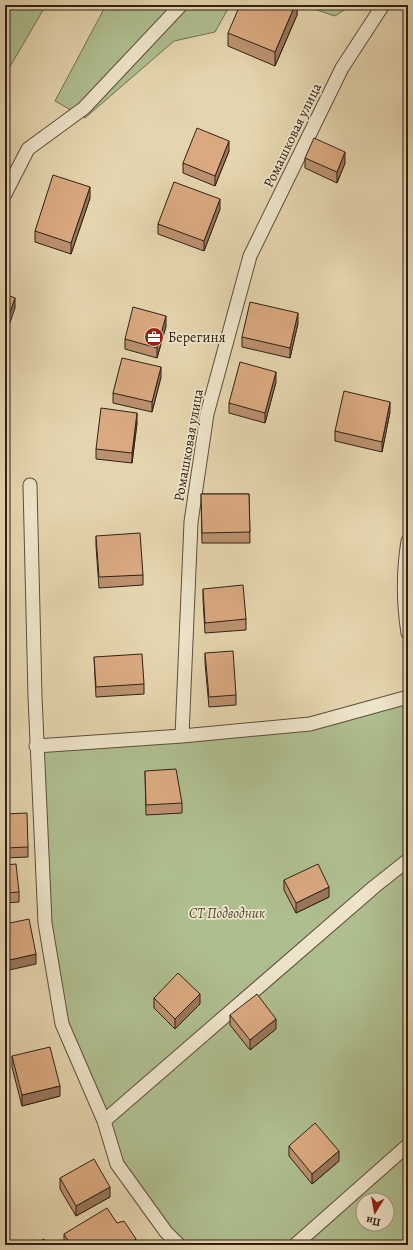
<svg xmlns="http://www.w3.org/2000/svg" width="413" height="1250" font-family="Alegreya,serif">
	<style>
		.green { fill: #afbe8f; stroke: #707053; fill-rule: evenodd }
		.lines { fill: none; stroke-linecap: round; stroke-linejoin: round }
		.service-casing { stroke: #5d4e3d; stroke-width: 15 }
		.service { stroke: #eee4ca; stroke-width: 13 }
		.wall { fill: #bb916f; stroke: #302117 }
		.shaded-wall { fill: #99765a; stroke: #302117 }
		.building { fill: #daa981; stroke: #302117 }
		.labels { text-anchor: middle; stroke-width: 3.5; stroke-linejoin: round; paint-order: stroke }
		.street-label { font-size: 14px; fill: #302117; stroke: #eee4ca }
		.poi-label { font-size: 14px; fill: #302117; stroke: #eee4ca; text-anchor: start }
		.park-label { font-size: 14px; font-style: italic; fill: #504835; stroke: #eee4ca }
	</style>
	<rect width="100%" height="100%" fill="#e5d5ae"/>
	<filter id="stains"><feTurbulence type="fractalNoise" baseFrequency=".005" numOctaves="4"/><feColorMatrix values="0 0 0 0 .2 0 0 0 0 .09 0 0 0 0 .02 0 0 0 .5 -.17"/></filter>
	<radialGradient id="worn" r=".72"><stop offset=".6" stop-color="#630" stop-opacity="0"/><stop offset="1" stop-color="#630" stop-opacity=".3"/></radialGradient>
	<path class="green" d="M5,5H46L5,75Z
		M106,5H230L215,32L174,41L85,118L55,101Z
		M302,5H352L335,16Z
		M408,697V1245H181L117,1164L62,1024L45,923L36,746L310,724ZM363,1200H387V1224H363Z"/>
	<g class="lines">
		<defs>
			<path id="service" d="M5,194L28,149L84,108L181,5
				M30,485L35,696L45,923L62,1024L104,1121L117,1164L166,1232L179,1245
				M408,541C403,572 403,601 408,633
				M182,736L191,522L207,414L250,256L342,68L383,5
				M36,746L182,736L310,724L408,697
				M104,1121L374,887L408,860
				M295,1245L408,1145"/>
		</defs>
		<use href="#service" class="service-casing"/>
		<use href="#service" class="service"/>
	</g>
	<path class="wall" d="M297,5V15L275,66L228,46V33Z
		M229,151L215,186L183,173V163Z
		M305,158L345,163L337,183L305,168Z
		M90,198L71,254L35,242V231Z
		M220,209L204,251L158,234V224Z
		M298,323L290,358L242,347V337Z
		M166,326L157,358L125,349V339Z
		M161,377L152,412L113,403V393Z
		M276,382L265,423L229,413V403Z
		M390,412L382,452L335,441V431Z
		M137,423L132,463L96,459V449Z
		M201,494H249L250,543H202Z
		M96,536L143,575V585L99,588L96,546Z
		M203,589L246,619V630L205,633L203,599Z
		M205,653L236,695V705L209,707L205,663Z
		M94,657L144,684V694L96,697Z
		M145,771L182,803V813L146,815Z
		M5,814L28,847V857L5,858Z
		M5,865L19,892V902L5,903Z
		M284,880L329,897L296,913L284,890Z
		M154,998L200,1004L175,1029L154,1008Z
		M230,1015L276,1029L250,1050L230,1025Z
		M12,1056L60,1096L22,1106L12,1067Z
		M289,1146L339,1161L312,1184L289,1156Z
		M60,1178L110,1197L76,1216L60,1189Z
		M117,1223L136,1245H64V1234Z"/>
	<path class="shaded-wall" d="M295,5H297V15L275,66V52Z
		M229,141V151L215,186V176Z
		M345,152V163L337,183V172Z
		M90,187V198L71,254V243Z
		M220,199V209L204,251V241Z
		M15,298V308L5,337V327Z
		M298,313V323L290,358V348Z
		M166,316V326L157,358V348Z
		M161,367V377L152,412V402Z
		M276,372V382L265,423V413Z
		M390,402V412L382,452V442Z
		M137,413V423L132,463V453Z
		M329,887V897L296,913V903Z
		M36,954V964L5,971V961Z
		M200,994V1004L175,1029V1019Z
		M276,1019V1029L250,1050V1040Z
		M60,1086V1096L22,1106V1095Z
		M339,1151V1161L312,1184V1174Z
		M110,1187V1197L76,1216V1206Z
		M136,1239V1245H127Z"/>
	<path class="building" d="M240,5H295L275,52L228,33Z
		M197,128L229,141L215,176L183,163Z
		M314,138L345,152L337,172L305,158Z
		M53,175L90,187L71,243L35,231Z
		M174,182L220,199L204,241L158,224Z
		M5,294L15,298L5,327Z
		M250,302L298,313L290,348L242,337Z
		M133,307L166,316L157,348L125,339Z
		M122,358L161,367L152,402L113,393Z
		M240,362L276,372L265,413L229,403Z
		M344,391L390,402L382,442L335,431Z
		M101,408L137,413L132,453L96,449Z
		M201,494H249L250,532L202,533Z
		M140,533L143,575L99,577L96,536Z
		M243,585L246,619L205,623L203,589Z
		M233,651L236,695L209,697L205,653Z
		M142,654L144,684L96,687L94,657Z
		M176,769L182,803L146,805L145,771Z
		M27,813L28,847L5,848V814Z
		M16,864L19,892L5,893V865Z
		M318,864L329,887L296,903L284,880Z
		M29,919L36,954L5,961V924Z
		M178,973L200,994L175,1019L154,998Z
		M257,994L276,1019L250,1040L230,1015Z
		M50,1047L60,1086L22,1095L12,1056Z
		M315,1123L339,1151L312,1174L289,1146Z
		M94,1159L110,1187L76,1206L60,1178Z
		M107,1208L117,1223L124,1221L136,1239L127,1245H71L64,1234Z
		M44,1239L48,1245H33Z"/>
	<defs>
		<symbol id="office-disc" viewBox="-11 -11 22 22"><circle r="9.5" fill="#8f2418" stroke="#eee4ca"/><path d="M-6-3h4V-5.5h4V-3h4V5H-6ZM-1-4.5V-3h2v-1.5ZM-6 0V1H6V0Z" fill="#fff"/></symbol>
	</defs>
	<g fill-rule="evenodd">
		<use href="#office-disc" x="143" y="326" width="22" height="22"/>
	</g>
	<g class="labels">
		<g class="street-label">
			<text transform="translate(292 135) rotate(-64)" y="5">Ромашковая улица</text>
			<text transform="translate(188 445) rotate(-80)" y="5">Ромашковая улица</text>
		</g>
		<g class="poi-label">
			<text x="168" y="342">Берегиня</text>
		</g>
		<g class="park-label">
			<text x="227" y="918">СТ Подводник</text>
		</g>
	</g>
	<rect width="413" height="1250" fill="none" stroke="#e5d5ae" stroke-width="20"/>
	<rect x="6" y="6" width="401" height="1238" fill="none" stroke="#302117" stroke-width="2"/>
	<rect x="10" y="10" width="393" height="1230" fill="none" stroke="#302117"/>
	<g transform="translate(375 1212) rotate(191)"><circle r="19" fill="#eee4ca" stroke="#a29682"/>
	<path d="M0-3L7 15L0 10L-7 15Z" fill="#8f2418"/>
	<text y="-6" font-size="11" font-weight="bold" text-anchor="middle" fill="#302117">Пн</text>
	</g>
	<rect width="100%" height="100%" filter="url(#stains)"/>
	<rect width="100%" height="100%" fill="url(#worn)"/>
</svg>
